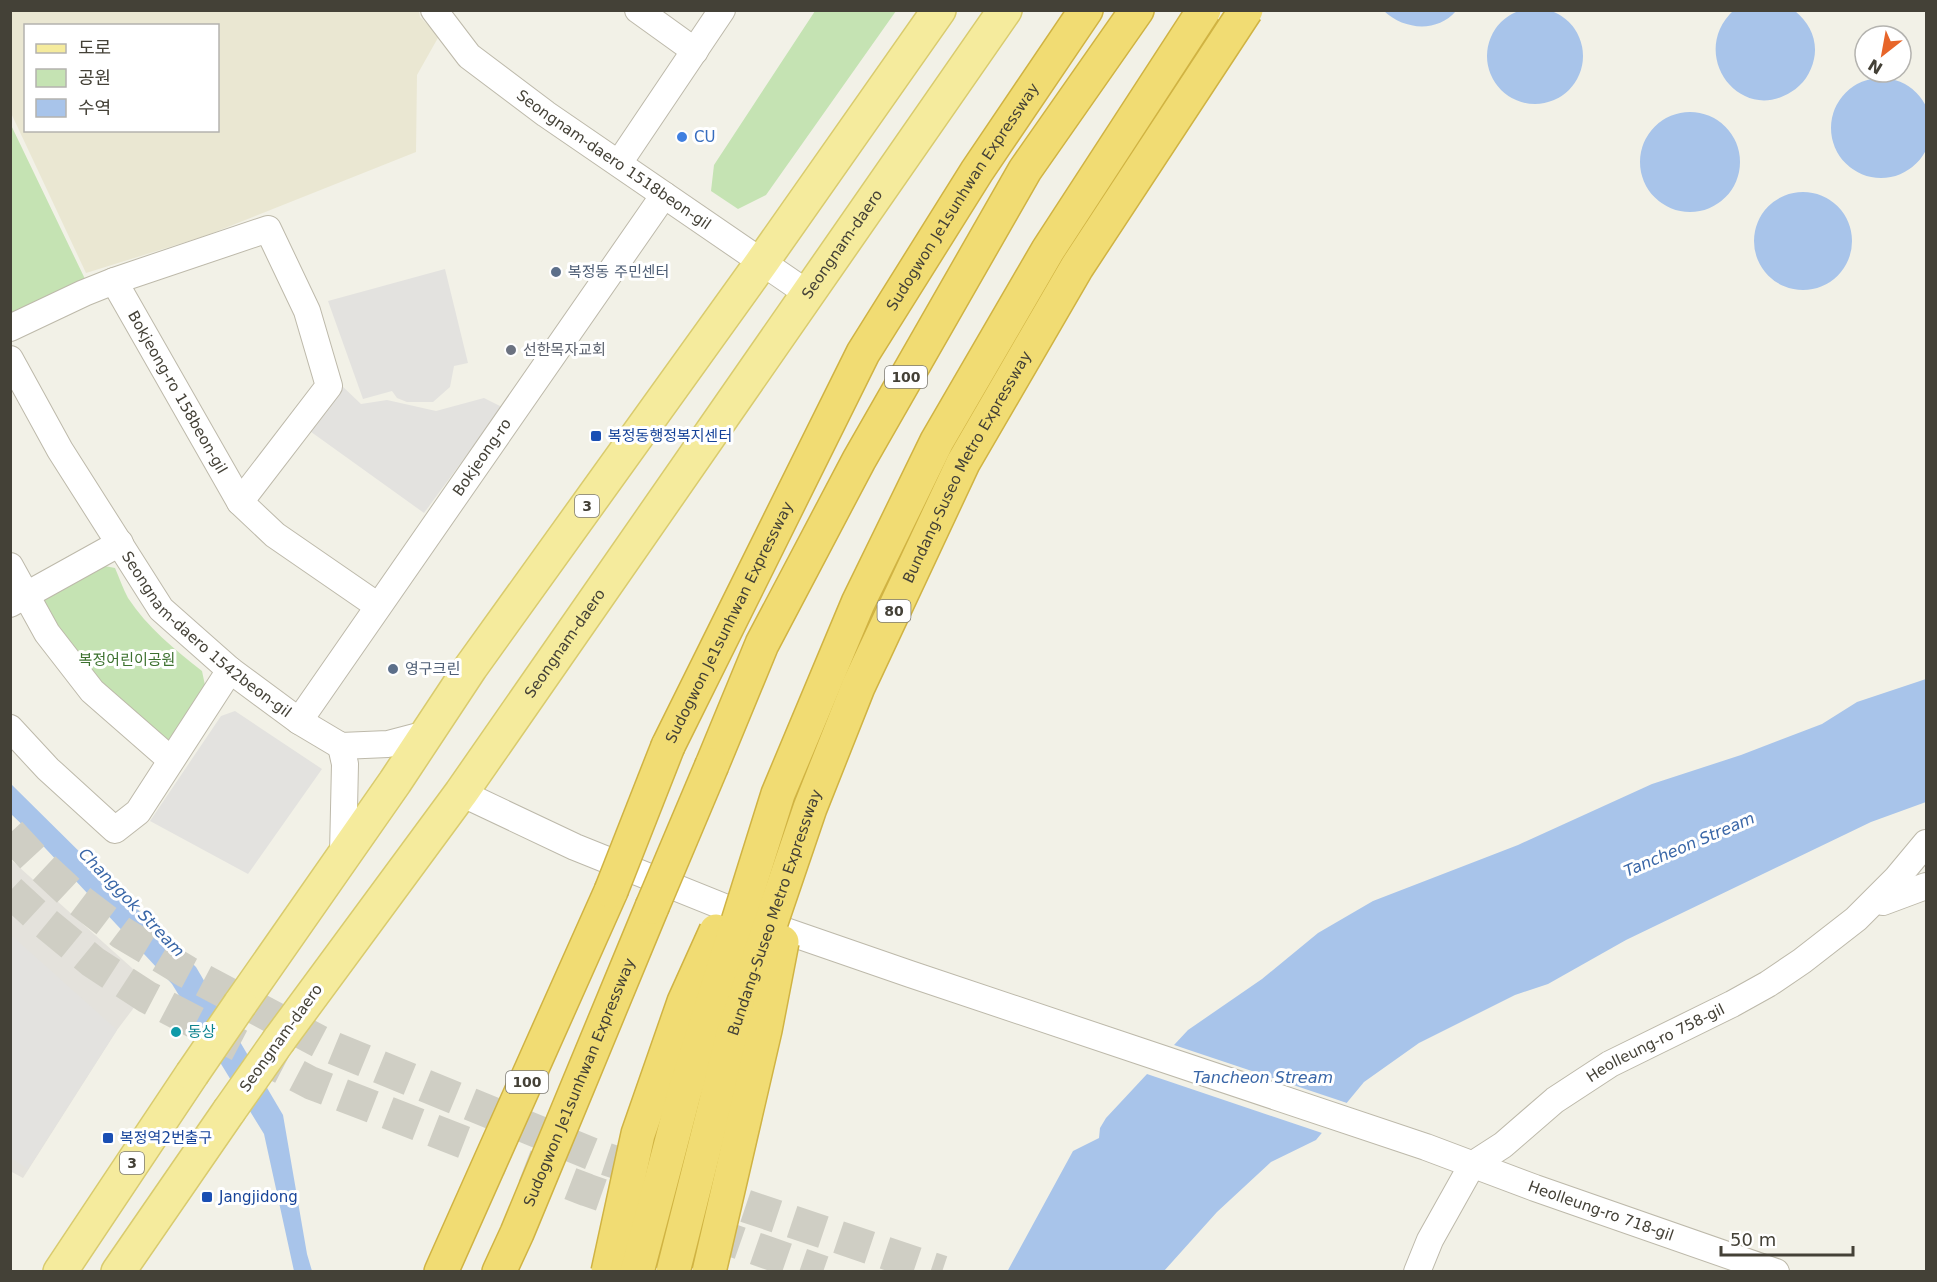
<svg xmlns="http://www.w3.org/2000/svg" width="1937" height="1282" font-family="'DejaVu Sans','Noto Sans KR',sans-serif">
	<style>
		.industrial { fill: #e4e2dc }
		.education { fill: #eae7d2; fill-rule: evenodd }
		.green { fill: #c5e3b3 }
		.parking { fill: #e3e2df }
		.water { fill: #a8c4ea }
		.pier { fill: #f2f1e7 }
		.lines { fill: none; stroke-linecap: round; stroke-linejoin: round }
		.major-tunnel { stroke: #cfcec4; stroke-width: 33; stroke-dasharray: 33 16; stroke-linecap: butt }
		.minor-casing { stroke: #bdb9aa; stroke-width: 28 }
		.major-casing { stroke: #d9cb6e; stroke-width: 36 }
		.highway-casing { stroke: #d0b343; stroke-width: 36 }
		.minor { stroke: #fff; stroke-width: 26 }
		.major { stroke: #f5eb9d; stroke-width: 33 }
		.highway { stroke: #f1dc73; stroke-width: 33 }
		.major-bridge-casing { stroke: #d9cb6e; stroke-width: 36; stroke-linecap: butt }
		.highway-bridge-casing { stroke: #d0b343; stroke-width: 36; stroke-linecap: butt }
		.major-bridge { stroke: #f5eb9d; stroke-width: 33 }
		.highway-bridge { stroke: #f1dc73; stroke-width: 33 }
		.shop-dot { fill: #3f7fe0; stroke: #fff; stroke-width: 2 }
		.service-dot { fill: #5c6f8a; stroke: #fff; stroke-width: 2 }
		.worship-dot { fill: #6b7280; stroke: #fff; stroke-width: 2 }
		.transit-dot { fill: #1a4fb4; stroke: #fff; stroke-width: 2 }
		.culture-dot { fill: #0f9aa8; stroke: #fff; stroke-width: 2 }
		.labels { text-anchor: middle; stroke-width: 6; stroke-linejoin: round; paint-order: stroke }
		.shield { fill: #fff; stroke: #7c7a73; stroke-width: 1.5 }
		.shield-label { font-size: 14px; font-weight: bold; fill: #444137 }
		.shop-label { font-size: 15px; fill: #366cbe; stroke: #fff; text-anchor: start }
		.street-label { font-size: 15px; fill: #444137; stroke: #fff }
		.service-label { font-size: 15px; fill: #4e5e75; stroke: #fff; text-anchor: start }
		.worship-label { font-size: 15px; fill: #5b616d; stroke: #fff; text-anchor: start }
		.transit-label { font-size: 15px; fill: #164399; stroke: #fff; text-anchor: start }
		.park-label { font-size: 15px; fill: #3d712f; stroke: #fff }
		.culture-label { font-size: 15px; fill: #0d838f; stroke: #fff; text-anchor: start }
		.water-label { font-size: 16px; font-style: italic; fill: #3966a7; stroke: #fff }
	</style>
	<rect width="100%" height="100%" fill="#f2f1e7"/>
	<path class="industrial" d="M10,859L151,985L117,1030L23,1178L10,1171Z"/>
	<path class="education" d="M10,11H419L420,17L439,36L417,75L416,152L205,236L86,273L11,113ZM26,26H218V130H26Z"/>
	<path class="green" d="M815,11H896L766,195L738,209L711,191L714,165Z
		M10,123L85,279L21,318L11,312Z
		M94,564L115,568C119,577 123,589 128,598C147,627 175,650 202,671L206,690L176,740L159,741L96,689L38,607L44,589Z"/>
	<path class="parking" d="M445,269L468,363L454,366L450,387L433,402H407L397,398L392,391L363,399L328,301Z
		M340,384L361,404L387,400L436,411L484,398L502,407L424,513L307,429Z
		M235,711L322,769L248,874L150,821L221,716Z
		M11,935L117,1030L28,1169L11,1158Z"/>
	<path class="water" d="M1487 56a48 48 0 1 1 96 0a48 48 0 1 1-96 0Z
		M1734,10L1795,11C1810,23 1818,41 1814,59C1811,73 1803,85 1791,92C1739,125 1687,53 1734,10Z
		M1384,11H1456C1437,33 1404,30 1384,11Z
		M1831 128a50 50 0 1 1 100 0a50 50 0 1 1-100 0Z
		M1640 162a50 50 0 1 1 100 0a50 50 0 1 1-100 0Z
		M1754 241a49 49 0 1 1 98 0a49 49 0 1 1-98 0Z
		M1926,679V802L1871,822L1626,940L1548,984L1515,995L1419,1043L1364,1082L1316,1140L1271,1162L1217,1212L1164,1271L1007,1272L1073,1151L1099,1138L1100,1128L1106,1118L1188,1030L1262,979L1318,933L1373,901L1518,845L1652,784L1741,755L1822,724L1857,702Z
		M10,783L196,967L283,1115L307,1254L312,1271H294L264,1134L172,984L32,834L11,814Z"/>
	<path class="pier" d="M1171,1044L1350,1104L1325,1134L1144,1073Z"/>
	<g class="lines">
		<path class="major-tunnel" d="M10,833L33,858L76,898L122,933L187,972L326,1045L597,1156L942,1272
			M10,891L37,916L93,962L147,997L311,1083L587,1190L823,1272"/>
		<defs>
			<g id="minor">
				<path id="s1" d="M434,10L469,56L546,114L807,293"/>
				<path d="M638,10L695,51"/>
				<path d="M619,163L722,10"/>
				<path id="s2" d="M114,281L240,502L275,535L378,606"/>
				<path d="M10,328L84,293L114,281L268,229L307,311L329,386L240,502"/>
				<path id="s3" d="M10,359L60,450L161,609L230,670L299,721L341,746L388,744L426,734"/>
				<path d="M10,566L47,633L92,691L171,760"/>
				<path d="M10,604L120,543"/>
				<path id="s4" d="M299,721L664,195"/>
				<path d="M10,728L48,769L115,830L138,812L230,670"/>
				<path d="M341,746L345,764L343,854"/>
				<path id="s5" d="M461,793L575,847L774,927L910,974L1426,1147L1535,1188L1776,1272"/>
				<path d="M1883,902L1926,886"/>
				<path id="s6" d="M1417,1272L1430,1240L1472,1165L1503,1145L1555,1100L1610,1064L1732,1004L1768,984L1802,961L1856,919L1896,879L1926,843"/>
			</g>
			<g id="major">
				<path d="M240,1004L395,782L471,667L762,262L939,10"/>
				<path id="s7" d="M279,1040L461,793L1005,10"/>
				<path d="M60,1272L192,1074"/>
				<path d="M118,1272L229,1111"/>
			</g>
			<g id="highway">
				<path id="s8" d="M668,746L863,353L977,171L1086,10"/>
				<path d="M712,765L762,644L859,460L1025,170L1137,10"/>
				<path d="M441,1272L611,891"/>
				<path id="s9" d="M499,1272L517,1233L652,907"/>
			</g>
		</defs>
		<use href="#minor" class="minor-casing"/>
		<use href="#major" class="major-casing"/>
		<use href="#highway" class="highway-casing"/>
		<use href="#minor" class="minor"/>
		<use href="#major" class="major"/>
		<use href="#highway" class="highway"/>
		<defs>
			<path id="major-bridge" d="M192,1074L240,1004
				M229,1111L279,1040"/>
			<g id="highway-bridge">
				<path d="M611,891L668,746"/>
				<path d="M652,907L712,765"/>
				<path d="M608,1272L638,1134L684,1002L716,931"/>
				<path d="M637,1272L684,1094L778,794L858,603L937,441L1048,250L1204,10"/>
				<path id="s10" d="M673,1272L733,1034L810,808L858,687L963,463L1077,267L1246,10"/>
				<path d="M709,1272L765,1030L782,942"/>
			</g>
		</defs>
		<use href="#major-bridge" class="major-bridge-casing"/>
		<use href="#highway-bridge" class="highway-bridge-casing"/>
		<use href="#major-bridge" class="major-bridge"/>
		<use href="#highway-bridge" class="highway-bridge"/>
	</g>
	<circle class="shop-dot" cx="682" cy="137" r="6"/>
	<g class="service-dot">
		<circle cx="556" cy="272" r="6"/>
		<circle cx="393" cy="669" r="6"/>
	</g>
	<circle class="worship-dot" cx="511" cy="350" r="6"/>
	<g class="transit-dot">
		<rect x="590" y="430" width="12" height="12" rx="3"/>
		<rect x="102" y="1132" width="12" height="12" rx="3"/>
		<rect x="201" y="1191" width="12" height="12" rx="3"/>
	</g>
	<circle class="culture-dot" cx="176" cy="1032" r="6"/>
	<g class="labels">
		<g class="shield">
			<rect x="885" y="366" width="42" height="22" rx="4.5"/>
			<rect x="575" y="495" width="24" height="22" rx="4.5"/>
			<rect x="877.5" y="600" width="33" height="22" rx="4.5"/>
			<rect x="506" y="1071" width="42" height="22" rx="4.5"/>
			<rect x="120" y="1152" width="24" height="22" rx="4.5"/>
		</g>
		<g class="shield-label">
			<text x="906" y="382">100</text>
			<text x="587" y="511">3</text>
			<text x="894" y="616">80</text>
			<text x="527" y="1087">100</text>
			<text x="132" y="1168">3</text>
		</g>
		<g class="shop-label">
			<text x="694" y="142">CU</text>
		</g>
		<g class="street-label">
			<text dy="5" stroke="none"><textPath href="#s1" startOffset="236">Seongnam-daero 1518beon-gil</textPath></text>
			<text dy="5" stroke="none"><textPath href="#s8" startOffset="624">Sudogwon Je1sunhwan Expressway</textPath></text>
			<text dy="5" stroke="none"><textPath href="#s7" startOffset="975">Seongnam-daero</textPath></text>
			<text dy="5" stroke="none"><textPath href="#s2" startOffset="128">Bokjeong-ro 158beon-gil</textPath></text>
			<text dy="5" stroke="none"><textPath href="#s4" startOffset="321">Bokjeong-ro</textPath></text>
			<text dy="5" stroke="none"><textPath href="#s10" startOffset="860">Bundang-Suseo Metro Expressway</textPath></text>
			<text dy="5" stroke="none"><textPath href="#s8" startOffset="138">Sudogwon Je1sunhwan Expressway</textPath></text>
			<text dy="5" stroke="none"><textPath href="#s3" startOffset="342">Seongnam-daero 1542beon-gil</textPath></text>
			<text dy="5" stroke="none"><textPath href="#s7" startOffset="489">Seongnam-daero</textPath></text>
			<text dy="5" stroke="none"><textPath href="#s10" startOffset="374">Bundang-Suseo Metro Expressway</textPath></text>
			<text transform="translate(281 1038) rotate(-54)" y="5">Seongnam-daero</text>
			<text dy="5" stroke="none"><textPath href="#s6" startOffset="342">Heolleung-ro 758-gil</textPath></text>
			<text dy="5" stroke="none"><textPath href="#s9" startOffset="206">Sudogwon Je1sunhwan Expressway</textPath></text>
			<text dy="5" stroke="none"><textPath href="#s5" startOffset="1215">Heolleung-ro 718-gil</textPath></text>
		</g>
		<g class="service-label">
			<text x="568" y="277">복정동 주민센터</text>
			<text x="405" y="674">영구크린</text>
		</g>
		<g class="worship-label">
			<text x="523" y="355">선한목자교회</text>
		</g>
		<g class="transit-label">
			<text x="608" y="441">복정동행정복지센터</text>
			<text x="120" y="1143">복정역2번출구</text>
			<text x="219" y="1202">Jangjidong</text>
		</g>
		<g class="park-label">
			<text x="127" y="665">복정어린이공원</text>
		</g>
		<g class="culture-label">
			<text x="188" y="1037">동상</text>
		</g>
		<g class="water-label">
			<text transform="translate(1689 844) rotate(-23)" y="6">Tancheon Stream</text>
			<text transform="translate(132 902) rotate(46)" y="6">Changgok Stream</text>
			<text x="1263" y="1083">Tancheon Stream</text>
		</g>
	</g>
	<rect width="1937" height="1282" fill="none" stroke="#444137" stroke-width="24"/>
	<rect x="24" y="24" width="195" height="108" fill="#ffffff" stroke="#b4b3af" stroke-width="1.5"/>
	<rect x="36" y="44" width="30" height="9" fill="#f5eb9d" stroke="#b4b3af" stroke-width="1.5"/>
	<text x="78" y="54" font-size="18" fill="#444137">도로</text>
	<rect x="36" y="69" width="30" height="18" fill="#c5e3b3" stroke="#b4b3af" stroke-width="1.5"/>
	<text x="78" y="84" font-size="18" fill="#444137">공원</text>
	<rect x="36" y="99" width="30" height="18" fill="#a8c4ea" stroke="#b4b3af" stroke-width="1.5"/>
	<text x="78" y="114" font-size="18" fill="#444137">수역</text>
	<g transform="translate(1883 54) rotate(211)"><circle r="28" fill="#ffffff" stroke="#b4b3af" stroke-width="1.5"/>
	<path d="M0-4.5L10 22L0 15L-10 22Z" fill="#e76529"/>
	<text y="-9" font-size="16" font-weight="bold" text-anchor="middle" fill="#444137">N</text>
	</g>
	<path d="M1721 1246v9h132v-9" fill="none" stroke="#444137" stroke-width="3"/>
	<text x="1730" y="1246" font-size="18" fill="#444137" stroke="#ffffff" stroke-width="4.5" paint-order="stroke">50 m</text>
</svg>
